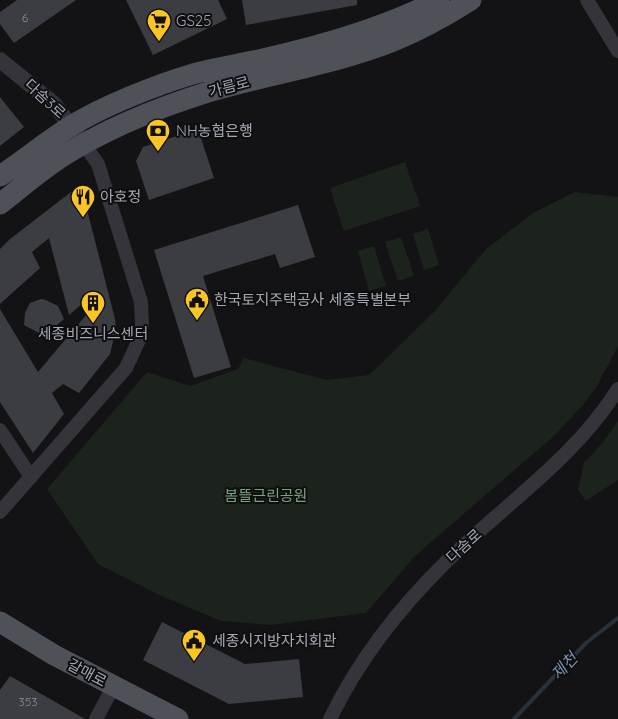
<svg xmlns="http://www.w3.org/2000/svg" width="618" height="719" font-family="Quicksand,'Noto Sans KR',sans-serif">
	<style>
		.green { fill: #1b231c }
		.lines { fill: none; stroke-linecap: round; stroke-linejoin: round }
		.stream { stroke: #283039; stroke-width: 4 }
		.building { fill: #3c3d42 }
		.minor { stroke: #34343a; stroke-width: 14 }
		.tertiary { stroke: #34343a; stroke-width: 16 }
		.primary { stroke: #4f5159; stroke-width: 21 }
		.labels { text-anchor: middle; stroke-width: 4; stroke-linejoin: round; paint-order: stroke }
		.number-label { font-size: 12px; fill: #898d99 }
		.poi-label { font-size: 15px; fill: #a3a8b6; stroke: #0e0e0f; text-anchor: start }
		.street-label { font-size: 15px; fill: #a3a8b6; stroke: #0e0e0f }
		.park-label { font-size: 15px; fill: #79a27f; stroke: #0e0e0f }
		.water-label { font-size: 16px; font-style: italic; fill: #7893b3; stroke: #0e0e0f }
	</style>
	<rect width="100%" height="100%" fill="#131315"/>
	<path class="green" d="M405,162L420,206L344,231L330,188Z
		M575,192L618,197V346L596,388L582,406L555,435L415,556L366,613L270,625L221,621L157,594L98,564L47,489L147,372L190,386L238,369L244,358L326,380L369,375L434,312L485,250L533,213Z
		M428,229L439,265L424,270L413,234Z
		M401,237L414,276L398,281L385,242Z
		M374,246L386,286L369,291L358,251Z
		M618,421V480L586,501L578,490L584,463L603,442Z"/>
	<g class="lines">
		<path class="stream" d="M514,719L586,643L618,618"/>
	</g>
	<path class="building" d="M17,0H76L14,43L0,24V12Z
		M126,0H218L227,19L153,55Z
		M242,0H357V5L246,25Z
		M0,97L24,127L0,146Z
		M198,129L214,178L149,200L136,161L143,147Z
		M75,189L78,197L83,194L115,319L116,329L110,354L79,393L63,384L52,393L64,414L33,453L0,402V309L38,372L102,296L97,291L69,315L49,238L32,252L40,268L0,304V249L10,239Z
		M298,205L315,257L280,268L275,254L203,276L231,367L194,378L154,250Z
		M41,299L46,300L58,306L64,319L50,331L39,333L24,325L25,313L30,303Z
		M162,622L245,664L299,659L303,697L229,704L143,660Z
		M10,676L85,719H0V690Z"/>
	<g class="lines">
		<path class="minor" d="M587,0L618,51
			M0,430L31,477
			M0,512L126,368L139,340L142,325L141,302L98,164L84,144
			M96,719L113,687
			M330,719C358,661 401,606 447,561C505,504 574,459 618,389"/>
		<path class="tertiary" d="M0,60L54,104L77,134"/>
		<path class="primary" d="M0,176C24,160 47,141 71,126C103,106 156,85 193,74C216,68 240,64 263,59C324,45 383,28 439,0
			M0,204C19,189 39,172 60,158C105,129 157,108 208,92C269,74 332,65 391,42C419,31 446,16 471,0
			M0,622L54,655L178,719"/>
	</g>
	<defs>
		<symbol id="supermarket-pin" viewBox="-11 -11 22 30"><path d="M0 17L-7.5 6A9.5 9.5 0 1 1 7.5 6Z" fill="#fbc524" stroke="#0e0e0f"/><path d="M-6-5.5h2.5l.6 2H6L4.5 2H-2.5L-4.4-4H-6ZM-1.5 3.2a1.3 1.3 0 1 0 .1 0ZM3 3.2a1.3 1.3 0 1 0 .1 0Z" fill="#111"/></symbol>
		<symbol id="bank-pin" viewBox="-11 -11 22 30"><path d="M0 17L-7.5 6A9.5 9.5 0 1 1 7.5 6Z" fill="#fbc524" stroke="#0e0e0f"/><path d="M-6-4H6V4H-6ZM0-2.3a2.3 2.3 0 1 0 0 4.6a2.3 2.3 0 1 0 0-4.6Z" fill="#111"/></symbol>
		<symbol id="restaurant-pin" viewBox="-11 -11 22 30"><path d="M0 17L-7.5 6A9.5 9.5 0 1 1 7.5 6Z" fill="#fbc524" stroke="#0e0e0f"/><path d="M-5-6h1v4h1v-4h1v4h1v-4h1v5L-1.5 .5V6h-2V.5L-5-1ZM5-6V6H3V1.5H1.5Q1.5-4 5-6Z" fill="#111"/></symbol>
		<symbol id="civic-pin" viewBox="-11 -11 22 30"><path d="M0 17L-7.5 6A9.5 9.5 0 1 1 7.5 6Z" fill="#fbc524" stroke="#0e0e0f"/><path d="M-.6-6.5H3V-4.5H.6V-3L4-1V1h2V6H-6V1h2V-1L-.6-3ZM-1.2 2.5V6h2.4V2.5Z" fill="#111"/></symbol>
		<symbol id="building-pin" viewBox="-11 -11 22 30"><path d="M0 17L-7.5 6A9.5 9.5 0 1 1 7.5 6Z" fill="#fbc524" stroke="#0e0e0f"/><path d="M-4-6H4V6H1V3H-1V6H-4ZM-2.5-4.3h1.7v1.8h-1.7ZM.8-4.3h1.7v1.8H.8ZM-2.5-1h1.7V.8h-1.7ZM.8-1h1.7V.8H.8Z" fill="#111"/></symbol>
	</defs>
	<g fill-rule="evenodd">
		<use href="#supermarket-pin" x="145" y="7" width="28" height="38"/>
		<use href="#bank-pin" x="144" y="117" width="28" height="38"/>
		<use href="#restaurant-pin" x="69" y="183" width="28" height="38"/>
		<use href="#civic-pin" x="183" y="286" width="28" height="38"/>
		<use href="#building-pin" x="79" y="289" width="28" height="38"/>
		<use href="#civic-pin" x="180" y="627" width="28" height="38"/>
	</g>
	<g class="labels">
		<g class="number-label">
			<text x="25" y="22">6</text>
			<text x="28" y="706">353</text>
		</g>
		<g class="poi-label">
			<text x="176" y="26">GS25</text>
			<text x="176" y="136">NH농협은행</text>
			<text x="100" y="202">아호정</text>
			<text x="214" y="305">한국토지주택공사 세종특별본부</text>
			<text x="93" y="339" text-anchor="middle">세종비즈니스센터</text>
			<text x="212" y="646">세종시지방자치회관</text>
		</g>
		<g class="street-label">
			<text transform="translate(229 87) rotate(-15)" y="5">가름로</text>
			<text transform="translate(45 99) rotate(43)" y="5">다솜3로</text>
			<text transform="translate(464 546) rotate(-42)" y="5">다솜로</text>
			<text transform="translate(87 673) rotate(28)" y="5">갈매로</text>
		</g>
		<g class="park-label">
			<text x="266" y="501">봄뜰근린공원</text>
		</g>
		<g class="water-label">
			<text transform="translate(564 666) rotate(-47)" y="6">제천</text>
		</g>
	</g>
</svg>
